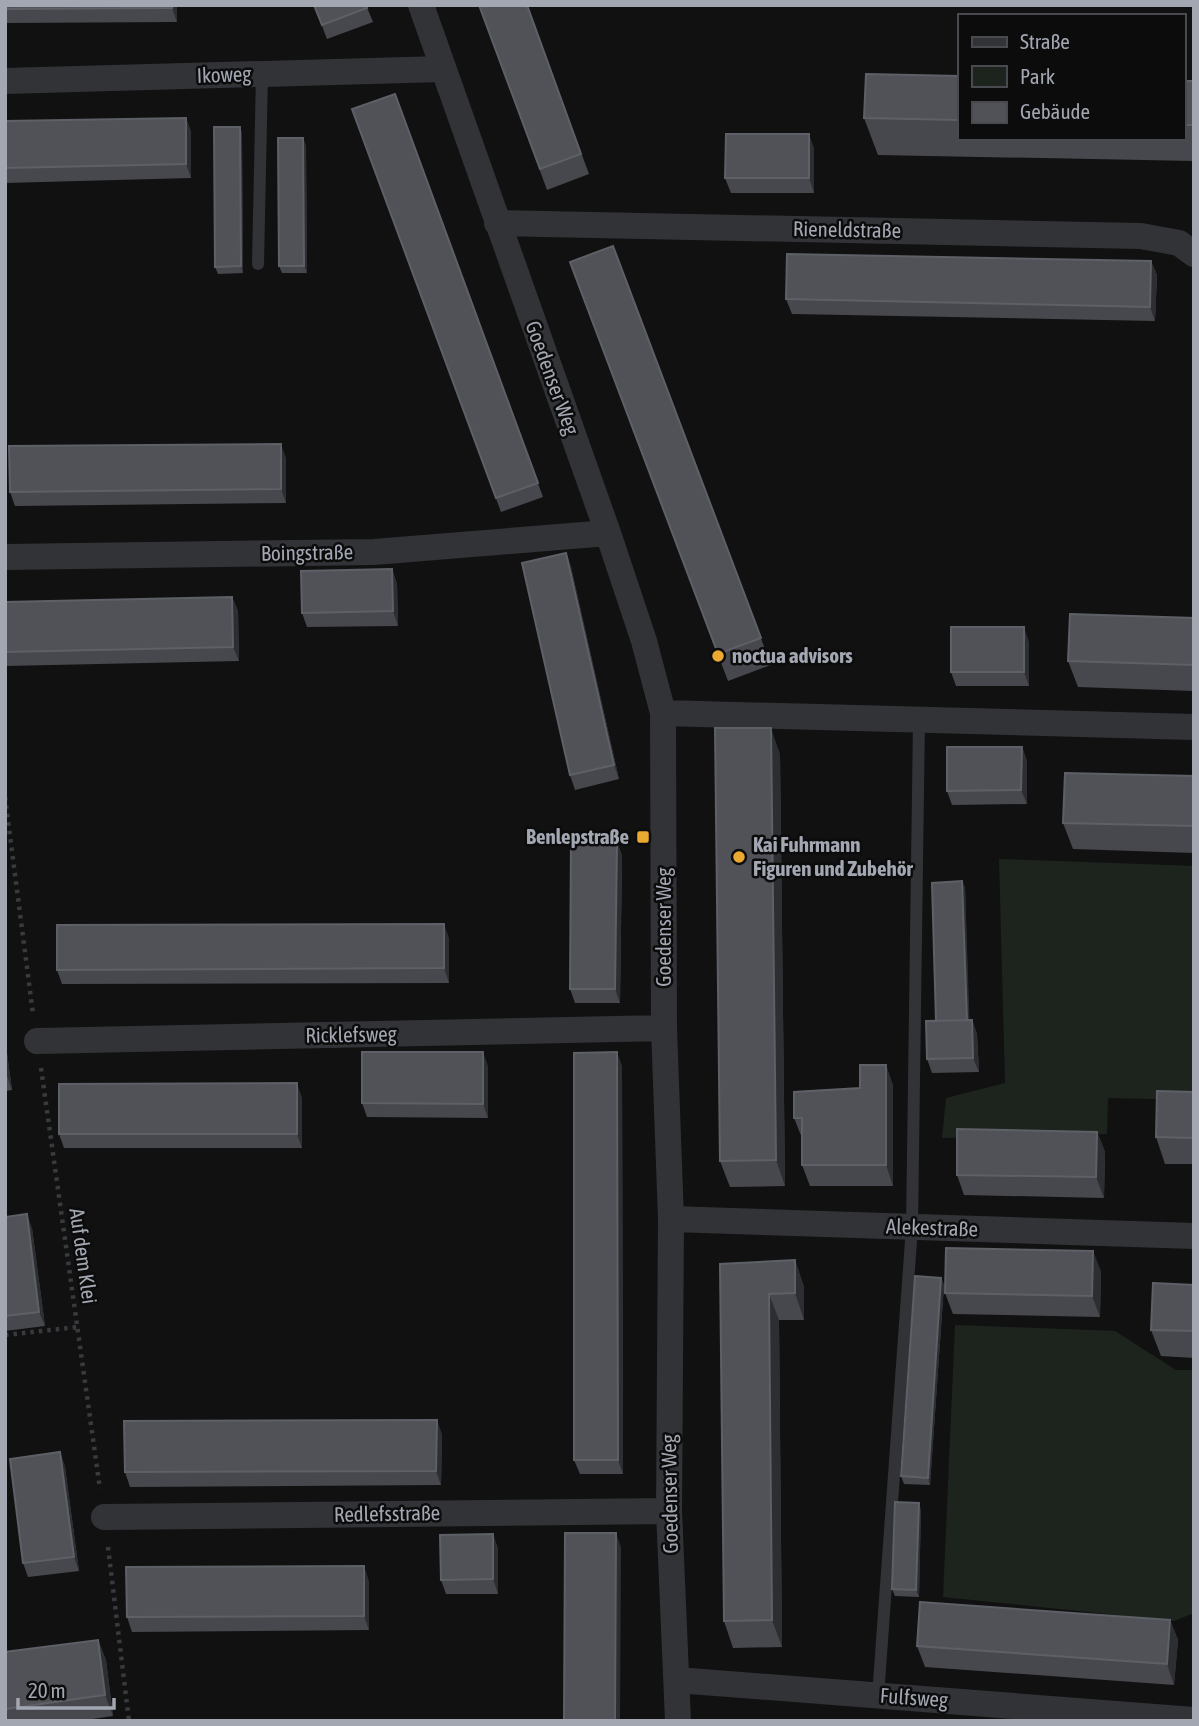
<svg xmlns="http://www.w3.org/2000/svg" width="1199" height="1726" font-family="'Asap Condensed',sans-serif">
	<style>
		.green { fill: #1d241e }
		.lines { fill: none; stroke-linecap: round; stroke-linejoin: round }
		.path { stroke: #383a3e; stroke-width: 4.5; stroke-dasharray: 3.5 5; stroke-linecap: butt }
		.lane { stroke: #323337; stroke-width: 12 }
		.street { stroke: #323337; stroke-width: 26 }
		.wall { fill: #47484d }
		.shaded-wall { fill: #2d2e31 }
		.building { fill: #515258; stroke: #5d6066; stroke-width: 2 }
		.poi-dot { fill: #eaaa31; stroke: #0c0c0d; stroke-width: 2.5 }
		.labels { text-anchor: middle; stroke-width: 5; stroke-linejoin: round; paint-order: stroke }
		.street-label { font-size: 21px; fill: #a2a7b2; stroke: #0c0c0d }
		.poi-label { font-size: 21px; font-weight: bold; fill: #a2a7b2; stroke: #0c0c0d; text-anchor: start }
	</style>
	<rect width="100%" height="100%" fill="#111112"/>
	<path class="green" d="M999,859L1194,866V1100L1108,1098L1107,1134L942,1138L946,1098L1005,1083Z
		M955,1325L1115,1331L1176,1370H1194V1613L1174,1621L943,1597Z"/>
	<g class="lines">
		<path class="path" d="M5,797L33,1014
			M41,1068L100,1489
			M5,1335L78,1327
			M108,1547L129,1721"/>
		<path class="lane" d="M258,264L262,74
			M878,1696L912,1227L919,719"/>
		<path class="street" d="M421,5L608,533L644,641L663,713L664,1028L671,1219L669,1511L678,1721
			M5,81L442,69
			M497,223L1141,236L1179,243L1194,254
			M5,557L374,552L608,533
			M663,713L1194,727
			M37,1041L664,1028
			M671,1219L1194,1236
			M104,1517L669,1511
			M677,1680L1194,1720"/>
	</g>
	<path class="wall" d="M5,5H177V22L5,23Z
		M314,5H366L373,22L327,39Z
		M479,5H527L589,174L547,190Z
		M959,76V138H1183V81H1194V161L878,155L864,118Z
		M395,94L543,497L501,512L352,109Z
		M186,118L191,132V178L5,183V121Z
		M240,127L242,134L243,273L218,274L215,267Z
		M306,145L307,273H282L279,266Z
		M814,148V193H731L725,178Z
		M613,246L771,665L728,681L570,262Z
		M1151,261L1157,275L1155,321L792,314L786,299Z
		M286,458V503L15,506L10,492Z
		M566,553L571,567L619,779L575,790L570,775Z
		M392,569L397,584L398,626L307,627L302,613Z
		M232,597L238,611L239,661L5,666V602Z
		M1194,618V691L1078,687L1068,661Z
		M1029,642V686H956L951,672Z
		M1022,747L1027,761V804L952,805L947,791Z
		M780,754L785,1186L730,1187L720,1161Z
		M1194,776V853L1073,849L1063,823Z
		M617,841L622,856L620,1003H575L570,989Z
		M962,881L965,888L969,1020H972L977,1034L979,1072L932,1073L927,1059L936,1021Z
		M449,938V983L62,984L57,970Z
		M5,1039L12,1090L5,1091Z
		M886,1065L893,1086V1186H810L802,1165V1138L794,1118L860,1088Z
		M488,1066V1118L367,1117L362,1103Z
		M622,1066L623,1474H580L574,1460Z
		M1194,1092V1164H1165L1156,1137Z
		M302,1098V1148H64L59,1134Z
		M1097,1132L1105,1152L1104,1198L964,1195L957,1175Z
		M5,1217L32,1228L45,1326L5,1331Z
		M795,1260L804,1287V1320H779L782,1647L733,1648L724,1621L720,1264Z
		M1101,1271L1100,1317L953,1314L945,1293Z
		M941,1278L944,1285L930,1485L904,1484L901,1476Z
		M1194,1285V1358L1161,1356L1151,1330Z
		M442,1434L441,1485L130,1487L125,1472Z
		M60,1452L65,1467L79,1571L28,1577L23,1563Z
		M921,1510L919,1597L895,1596L892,1589Z
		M493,1534L498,1549V1594H446L441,1580Z
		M369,1581V1630L132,1632L127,1617Z
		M1170,1620L1178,1640L1174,1685L925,1667L917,1646Z
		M98,1640L106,1660L113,1716L79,1721H5V1652Z"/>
	<path class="shaded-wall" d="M172,5H177V22L172,8Z
		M186,118L191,132V178L186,164Z
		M240,127L242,134L243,273L241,266Z
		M809,134L814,148V193L809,178Z
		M303,138L306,145L307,273L304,266Z
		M1151,261L1157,275L1155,321L1150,307Z
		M281,444L286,458V503L281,489Z
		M566,553L571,567L619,779L614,765Z
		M392,569L397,584L398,626L393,611Z
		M232,597L238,611L239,661L233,647Z
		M1024,627L1029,642V686L1024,672Z
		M771,728L780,754L785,1186L776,1160Z
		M1022,747L1027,761V804L1021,790Z
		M617,841L622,856L620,1003L615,989Z
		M962,881L965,888L970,1034L967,1027Z
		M444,924L449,938V983L444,968Z
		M972,1020L977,1034L979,1072L973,1058Z
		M5,1039L12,1090L7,1076L5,1062Z
		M483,1052L488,1066V1118L483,1104Z
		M617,1052L622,1066L623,1474L618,1460Z
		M886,1065L893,1086V1186L886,1165Z
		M297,1083L302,1098V1148L297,1134Z
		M1097,1132L1105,1152L1104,1198L1096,1177Z
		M27,1214L32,1228L45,1326L39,1312Z
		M1093,1251L1101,1271L1100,1317L1092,1296Z
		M795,1260L804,1287V1320L795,1293Z
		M941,1278L944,1285L930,1485L928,1478Z
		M769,1294L779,1320L782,1647L772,1620Z
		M437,1420L442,1434L441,1485L436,1471Z
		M60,1452L65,1467L79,1571L74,1557Z
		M919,1503L921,1510L919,1597L916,1590Z
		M616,1533L621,1547L620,1721H615Z
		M493,1534L498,1549V1594L493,1579Z
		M364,1566L369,1581V1630L364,1616Z
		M1170,1620L1178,1640L1174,1685L1167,1664Z
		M98,1640L106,1660L113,1716L105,1695Z"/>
	<path class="building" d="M5,5H172V8L5,9Z
		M314,5H366L367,8L322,25Z
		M479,5H527L581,154L540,169Z
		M866,74L959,76V120L864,118Z
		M1183,81H1194V125H1183Z
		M395,94L538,483L496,498L352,109Z
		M186,118V164L5,168V121Z
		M214,127H240L241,266L215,267Z
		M726,134H809V178H725Z
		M278,138H303L304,266H279Z
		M613,246L761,638L718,654L570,262Z
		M787,254L1151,261L1150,307L786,299Z
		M281,444V489L10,492L9,446Z
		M566,553L614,765L570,775L522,563Z
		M392,569L393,611L302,613L301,571Z
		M232,597L233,647L5,652V602Z
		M1070,614L1194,618V665L1068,661Z
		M951,627H1024V672H951Z
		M715,728H771L776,1160L720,1161Z
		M947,747H1022L1021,790L947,791Z
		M1065,773L1194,776V826L1063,823Z
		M571,841H617L615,989H570Z
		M962,881L967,1020L936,1021L932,883Z
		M444,924V968L57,970V925Z
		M972,1020L973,1058L927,1059L926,1021Z
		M362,1052H483V1104L362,1103Z
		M617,1052L618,1460H574V1053Z
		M860,1065H886V1165H802V1118H794V1092L860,1088Z
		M297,1083V1134H59V1084Z
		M1157,1091L1194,1092V1138L1156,1137Z
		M957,1129L1097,1132L1096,1177L957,1175Z
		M27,1214L39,1312L5,1316V1217Z
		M946,1248L1093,1251L1092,1296L945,1293Z
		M795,1260V1293L769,1294L772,1620L724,1621L720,1264Z
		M915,1276L941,1278L928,1478L901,1476Z
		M1153,1283L1194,1285V1331L1151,1330Z
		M437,1420L436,1471L125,1472L124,1421Z
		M60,1452L74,1557L23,1563L10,1459Z
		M895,1502L919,1503L916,1590L892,1589Z
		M565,1533H616L615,1721H564Z
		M493,1534V1579L441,1580L440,1535Z
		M364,1566V1616L127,1617L126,1567Z
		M920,1602L1170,1620L1167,1664L917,1646Z
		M98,1640L105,1695L5,1709V1652Z"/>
	<g class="poi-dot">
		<circle cx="718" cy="656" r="7"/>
		<rect x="636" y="830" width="14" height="14" rx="3.5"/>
		<circle cx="739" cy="857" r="7"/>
	</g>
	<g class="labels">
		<g class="street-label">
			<text transform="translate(224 75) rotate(-2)" y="7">Ikoweg</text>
			<text transform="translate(847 230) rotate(1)" y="7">Rieneldstraße</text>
			<text transform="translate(552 378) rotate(70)" y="7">Goedenser Weg</text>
			<text transform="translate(307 553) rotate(-1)" y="7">Boingstraße</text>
			<text transform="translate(664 927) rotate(-90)" y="7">Goedenser Weg</text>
			<text transform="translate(351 1035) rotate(-1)" y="7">Ricklefsweg</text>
			<text transform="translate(932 1228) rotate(2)" y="7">Alekestraße</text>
			<text transform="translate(83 1256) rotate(82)" y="7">Auf dem Klei</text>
			<text transform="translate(670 1494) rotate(-91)" y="7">Goedenser Weg</text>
			<text transform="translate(387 1514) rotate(-1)" y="7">Redlefsstraße</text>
			<text transform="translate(914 1698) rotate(4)" y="7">Fulfsweg</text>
		</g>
		<g class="poi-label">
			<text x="732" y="663">noctua advisors</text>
			<text x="629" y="844" text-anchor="end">Benlepstraße</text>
			<text x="753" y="852">Kai Fuhrmann<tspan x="753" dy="24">Figuren und Zubehör</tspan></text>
		</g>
	</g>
	<rect width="1199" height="1726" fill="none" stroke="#a2a7b2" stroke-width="14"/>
	<rect x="958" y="14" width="228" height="126" fill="#0c0c0d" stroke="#484a4f" stroke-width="2"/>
	<rect x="972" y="37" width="35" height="10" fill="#323337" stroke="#484a4f" stroke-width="2"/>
	<text x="1020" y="49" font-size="21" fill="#a2a7b2">Straße</text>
	<rect x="972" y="66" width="35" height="21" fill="#1d241e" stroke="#484a4f" stroke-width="2"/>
	<text x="1020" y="84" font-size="21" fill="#a2a7b2">Park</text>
	<rect x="972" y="102" width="35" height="21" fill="#515258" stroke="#484a4f" stroke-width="2"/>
	<text x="1020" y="119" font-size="21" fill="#a2a7b2">Gebäude</text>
	<path d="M18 1698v10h96v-10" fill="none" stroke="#a2a7b2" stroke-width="3.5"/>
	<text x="28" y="1698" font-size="21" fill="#a2a7b2" stroke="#0c0c0d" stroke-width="5" paint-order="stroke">20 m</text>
</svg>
